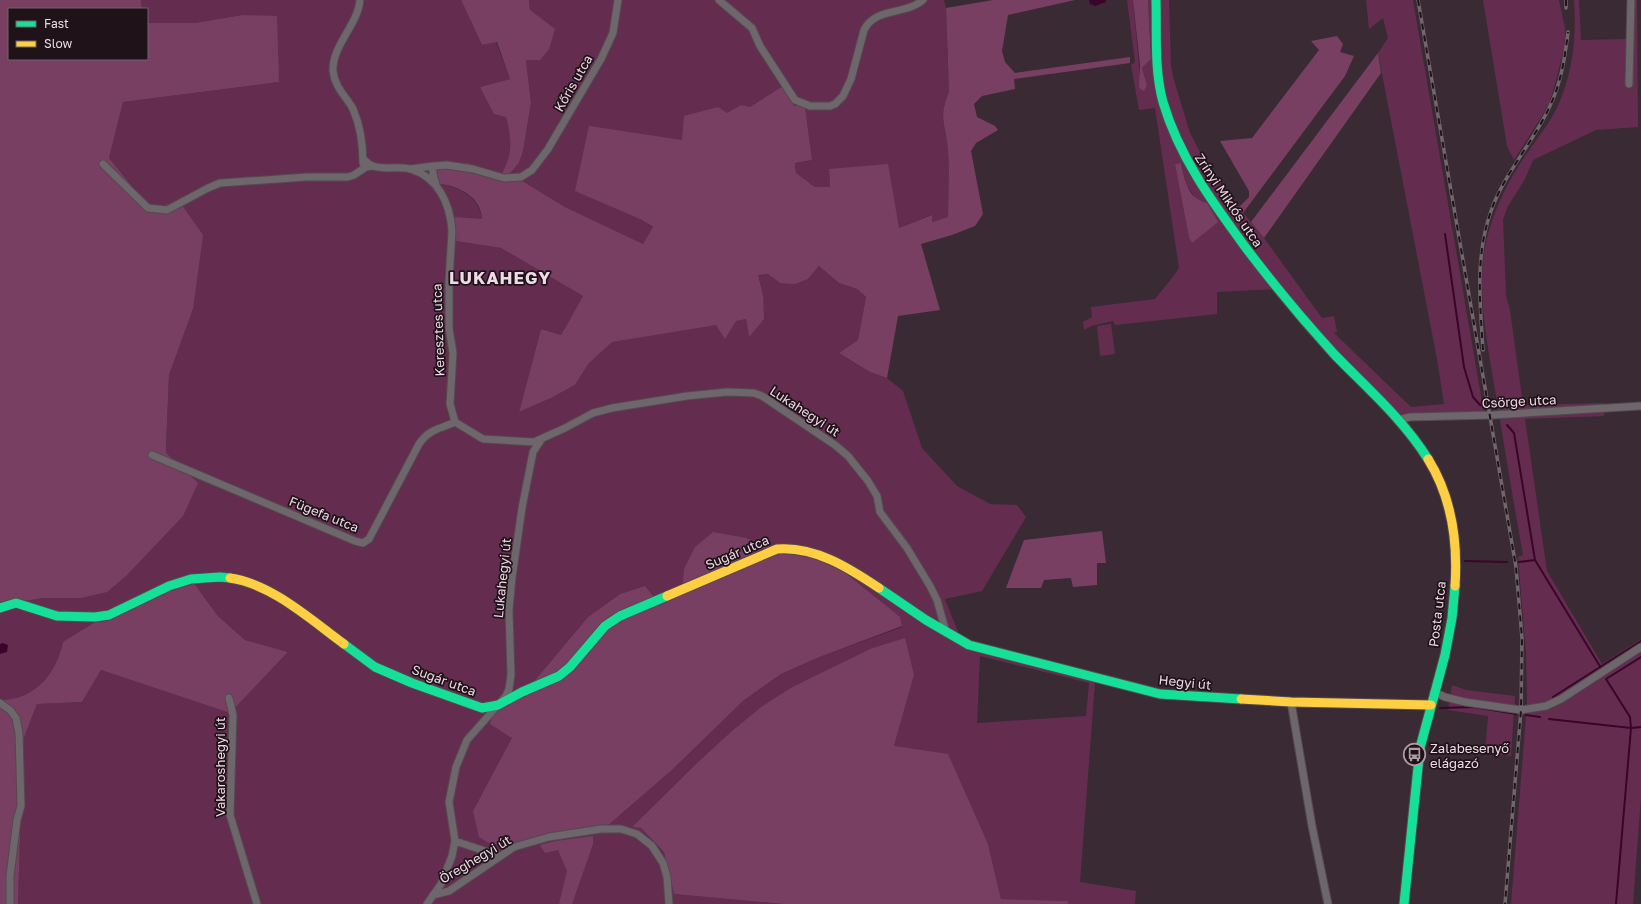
<svg xmlns="http://www.w3.org/2000/svg" width="1641" height="904" font-family="'Golos Text',sans-serif">
	<style>
		.green { fill: #642d50; fill-rule: evenodd }
		.forest { fill: #793f62 }
		.water { fill: #3b042a }
		.lines { fill: none; stroke-linecap: round; stroke-linejoin: round }
		.stream { stroke: #3b042a; stroke-width: 2 }
		.street-casing { stroke: #55484f; stroke-width: 9 }
		.fast-casing { stroke: #55484f; stroke-width: 11 }
		.slow-casing { stroke: #55484f; stroke-width: 11 }
		.street { stroke: #6d666a; stroke-width: 7 }
		.fast { stroke: #16e098; stroke-width: 9 }
		.slow { stroke: #ffcf43; stroke-width: 9 }
		.rail-casing { stroke: #70666b; stroke-width: 3.5 }
		.rail { stroke: #1f1219; stroke-width: 2; stroke-dasharray: 6; stroke-linecap: butt }
		.labels { text-anchor: middle; stroke-width: 3.5; stroke-linejoin: round; paint-order: stroke }
		.street-label { font-size: 13px; fill: #eddae4; stroke: #1f1219 }
		.poi-label { font-size: 13px; fill: #eddae4; stroke: #1f1219; text-anchor: start }
		.district-label { font-size: 17px; font-weight: bold; letter-spacing: 1px; fill: #eddae4; stroke: #1f1219 }
	</style>
	<rect width="100%" height="100%" fill="#3a2a33"/>
	<path class="green" d="M141,0H461L482,45L496,42L510,79L480,87L506,117L509,130L511,142L508,164L500,177L440,184C460,187 479,197 482,219L456,241L501,248L583,296L561,335L541,329L519,412L551,398L575,385L589,363L611,342L746,319L749,337L763,295L758,275L768,274L780,283L808,279L819,266L839,283L857,289L866,297L858,340L839,353L870,372L887,378L903,391L922,448L957,486L990,504L1017,505L1026,517L982,591L945,599L960,637L1095,682L1080,882L1136,891L1135,904H1068V901L1001,899L988,844L894,746L914,675L870,649L792,687L761,707L733,730L699,761L632,827L641,828L664,852L674,894L784,904H18L23,740L37,704L82,702L101,670L230,713L288,652L245,640L218,616L193,582L63,642C56,674 35,700 0,700V607C25,596 54,598 81,598L166,453L169,375L193,309L152,209L109,158L123,102L279,82L242,15L195,23H147V9H142ZM746,538L785,549L900,617L902,627L817,658L781,674L743,701L672,770L606,827H588L473,811L513,738L494,710L536,679L588,617L620,594L645,586L659,603L682,592ZM980,656L1089,683L1086,716L977,723Z
		M529,0H944L946,8L949,92C937,120 947,127 948,152C950,174 948,195 948,217L932,222L931,215L899,228L829,169L830,187H815L796,173L795,163L812,160L805,106H794L786,84L750,107L741,105L682,140L640,219L653,228L643,244L565,207L524,182L507,177L519,163L523,151L531,103L526,59L530,10Z
		M1127,0H1133L1140,76L1147,85L1142,68L1151,59L1148,0H1169L1171,66L1174,80L1190,133L1202,156L1232,199L1264,238L1322,318L1334,316L1337,332L1334,333L1411,407L1444,404L1437,359L1378,53L1388,38L1383,18L1369,29L1366,0H1413L1485,419L1400,420L1275,289L1217,292V314L1115,325L1113,321L1091,326L1084,330L1083,322L1092,317L1091,307L1155,299L1172,278L1179,268L1155,108L1139,110L1131,65L1135,62ZM1181,163L1187,186L1198,201L1192,243L1189,238L1175,164Z
		M1483,0H1559L1565,28V37L1564,49L1555,84L1550,101L1542,116L1514,160L1507,146Z
		M1574,0H1579L1581,40L1626,39L1627,0H1637L1638,127L1596,130L1533,160L1525,179L1507,208L1503,220L1506,296L1510,310L1523,405L1604,403V416L1525,419L1547,571L1602,664L1641,639V797L1633,904H1511L1527,704L1526,653L1518,557L1523,555C1514,504 1505,452 1497,401C1489,352 1475,291 1486,242C1492,216 1504,189 1518,167C1528,150 1542,134 1552,117C1572,82 1577,40 1574,0Z
		M1111,324L1115,354L1100,356L1097,326Z
		M1452,685L1466,690L1515,696L1511,756L1485,753L1488,716L1448,710Z"/>
	<path class="forest" d="M0,0H141L142,9H9V59H147V23H195L242,15L277,16L279,82L123,102L109,158L151,209L179,201L203,235L193,309L169,375L166,449V453L198,483L183,516L126,576L107,592L81,598H43L10,603L0,607Z
		M461,0H529L530,10L555,29L549,49L540,60H526L531,103L523,151L519,163L507,177L524,182L565,207L643,244L653,227L640,219L575,191L589,126L682,140L684,116L718,107L727,113L741,105L750,107L786,84L794,106H805L812,160L795,163L796,173L815,187H830L829,169L888,164L899,228L932,215V222L948,217C948,195 950,173 948,152C947,126 937,120 949,92L946,8L993,0H1075L1008,15L1002,51L1005,62L1015,73L1130,57V63L1014,79L1015,89L982,96L974,104L977,117L995,126L998,130L976,143L971,151L983,214L975,226L952,235L921,244L940,310L898,316L887,378L870,372L839,353L858,340L866,297L857,289L839,283L819,266L808,279L795,284L780,283L768,274L758,275L763,295L764,319L749,337L746,319L736,321L725,339L716,325L612,342L589,363L575,385L551,398L519,412L541,329L561,335L583,296L501,248L456,241L453,217L482,219C481,197 459,186 440,184L436,175L441,165L468,163L500,177C513,155 512,141 506,117L494,114L480,87L510,79L497,42L482,45Z
		M1133,0H1148L1151,59L1142,68L1147,85L1144,91L1139,88L1140,65Z
		M1337,36L1343,44L1340,52L1354,56L1345,76L1243,213L1239,207L1249,197V191L1220,141L1252,138L1319,50L1311,41Z
		M1378,53L1381,73L1264,238L1251,222Z
		M1181,163C1185,180 1187,198 1207,203L1218,222L1192,243L1189,238L1175,164Z
		M1102,531L1106,563H1097V585L1073,587L1071,578L1044,580L1041,588H1006L1024,540Z
		M713,532L746,538L828,562L844,572L900,617L902,626L817,658L781,674L743,701L672,770L606,827H588L503,845L489,843L479,837L473,811L512,738L490,724L494,710L536,679L588,617L620,594L645,586L659,603L682,593L684,569L695,547Z
		M193,582L218,616L245,640L288,652L230,713L101,670L82,702L37,704L23,740L18,904H0V700C35,700 56,674 63,642L97,621Z
		M905,638L914,675L894,746L948,754L988,844L1001,899L1068,901V904H784L674,894L664,852L641,828L632,827L699,761L733,730L761,707L792,687L870,649Z
		M593,836V844L572,904H559L567,871L558,850L545,853L540,845L556,841Z"/>
	<path class="water" d="M1089,0H1106V2L1095,6L1090,4Z
		M3,643L8,645L7,652L0,654V644Z"/>
	<g class="lines">
		<path class="stream" d="M1445,234L1464,367L1473,397L1480,405
			M1507,425L1514,433L1535,560L1601,668
			M1465,561L1507,562
			M1519,562L1535,560
			M1553,697L1641,641
			M1440,708L1474,707L1516,714
			M1526,715L1540,717
			M1549,719L1631,728L1630,717L1606,679L1641,657
			M1616,904L1631,728L1641,727"/>
		<defs>
			<path id="street" d="M360,0C358,25 332,45 333,71C335,88 346,96 353,109C360,125 363,146 363,163
				M719,0L752,28L760,46L795,100L810,106H830L835,104L843,96L851,79L864,30C875,7 906,15 923,0
				M1629,84L1631,0
				M363,159C366,161 369,165 373,166C384,170 398,166 410,169C438,177 450,203 452,231L449,281V328L453,353L450,404L455,422L483,439L534,442L565,428L593,413L612,408L687,396L727,392L754,393L762,396L835,445L848,456L868,481L877,496L880,512L907,548L930,586L937,600L946,632
				M103,164L148,208L167,210L208,188L220,183L307,177H348L354,175L366,167L373,166
				M410,169L433,166
				M436,185L433,174V166L447,165L473,169L504,178L521,177L532,170L548,149L601,59L613,33L618,0
				M1398,420L1410,417L1493,415L1641,406
				M152,455L355,541L363,543L369,539L419,444C429,429 440,429 455,422
				M1434,692L1445,697L1465,702L1521,710L1546,706L1561,699L1641,647
				M229,698L233,715L230,815L257,904
				M1291,702L1312,826L1328,904
				M0,703L10,710L16,718L19,733L21,806L17,820L10,876V904
				M455,841L500,856
				M433,895L449,891L514,847L549,837L601,829H621L637,834L652,846L663,863L667,877L669,904
				M427,904L441,884L452,856L455,841L449,802L456,767L467,740L506,696L509,689L511,675L509,610L512,578L522,508L533,452L541,440"/>
			<path id="fast" d="M1156,0C1157,34 1154,69 1163,102C1179,157 1213,203 1246,248C1274,285 1304,321 1335,355C1367,388 1403,419 1428,459
				M879,588L926,620L969,645L1160,694L1241,699
				M0,608L16,603L57,616L95,617L109,615L169,586L191,579L220,577L230,578
				M344,644L375,667L412,683L482,708L498,705L522,692L559,676L570,667L605,626L620,616L667,596
				M1404,904L1420,748L1445,655L1452,618L1455,586"/>
			<path id="slow" d="M1428,459C1451,496 1458,542 1455,586
				M230,578C272,584 311,620 344,644
				M667,596L777,549C815,546 849,568 879,588
				M1241,699L1291,702L1431,705"/>
		</defs>
		<use href="#street" class="street-casing"/>
		<use href="#fast" class="fast-casing"/>
		<use href="#slow" class="slow-casing"/>
		<use href="#street" class="street"/>
		<use href="#fast" class="fast"/>
		<use href="#slow" class="slow"/>
		<defs>
			<path id="rail" d="M1418,0L1516,567L1522,638L1521,710L1505,904
				M1566,0V8
				M1483,350C1480,303 1475,256 1491,211C1504,174 1532,144 1549,108C1561,84 1565,57 1568,32"/>
		</defs>
		<use href="#rail" class="rail-casing"/>
		<use href="#rail" class="rail"/>
	</g>
	<defs>
		<symbol id="bus-ring" viewBox="-11 -11 22 22"><circle r="9.5" fill="#1f1219" stroke="#ae9ca6" stroke-width="1.5"/><path d="M-5-6H5V4H4V6H2V4H-2V6H-4V4H-5ZM-3.5-4V0h7V-4ZM-3.5 1.2v1.5H-2V1.2ZM2 1.2v1.5H3.5V1.2Z" fill="#ae9ca6"/></symbol>
	</defs>
	<g fill-rule="evenodd">
		<use href="#bus-ring" x="1402" y="742" width="25" height="25"/>
	</g>
	<g class="labels">
		<g class="street-label">
			<text transform="translate(573 83) rotate(-60)" y="5">Kőris utca</text>
			<text transform="translate(1229 200) rotate(56)" y="5">Zrínyi Miklós utca</text>
			<text transform="translate(438 330) rotate(-92)" y="5">Keresztes utca</text>
			<text transform="translate(1519 401) rotate(-3)" y="5">Csörge utca</text>
			<text transform="translate(805 411) rotate(33)" y="5">Lukahegyi út</text>
			<text transform="translate(324 514) rotate(22)" y="5">Fügefa utca</text>
			<text transform="translate(737 552) rotate(-23)" y="5">Sugár utca</text>
			<text transform="translate(502 578) rotate(-84)" y="5">Lukahegyi út</text>
			<text transform="translate(1437 614) rotate(-83)" y="5">Posta utca</text>
			<text transform="translate(444 680) rotate(20)" y="5">Sugár utca</text>
			<text transform="translate(1185 682) rotate(6)" y="5">Hegyi út</text>
			<text transform="translate(220 767) rotate(-90)" y="5">Vakaroshegyi út</text>
			<text transform="translate(475 859) rotate(-31)" y="5">Öreghegyi út</text>
		</g>
		<g class="poi-label">
			<text x="1430" y="753">Zalabesenyő<tspan x="1430" dy="15">elágazó</tspan></text>
		</g>
		<g class="district-label">
			<text x="500" y="284">LUKAHEGY</text>
		</g>
	</g>
	<rect x="8" y="8" width="140" height="52" fill="#1f1219" stroke="#71626a"/>
	<rect x="16" y="21" width="20" height="6" fill="#16e098" stroke="#71626a"/>
	<text x="44" y="28" font-size="12" fill="#eddae4">Fast</text>
	<rect x="16" y="41" width="20" height="6" fill="#ffcf43" stroke="#71626a"/>
	<text x="44" y="48" font-size="12" fill="#eddae4">Slow</text>
</svg>
